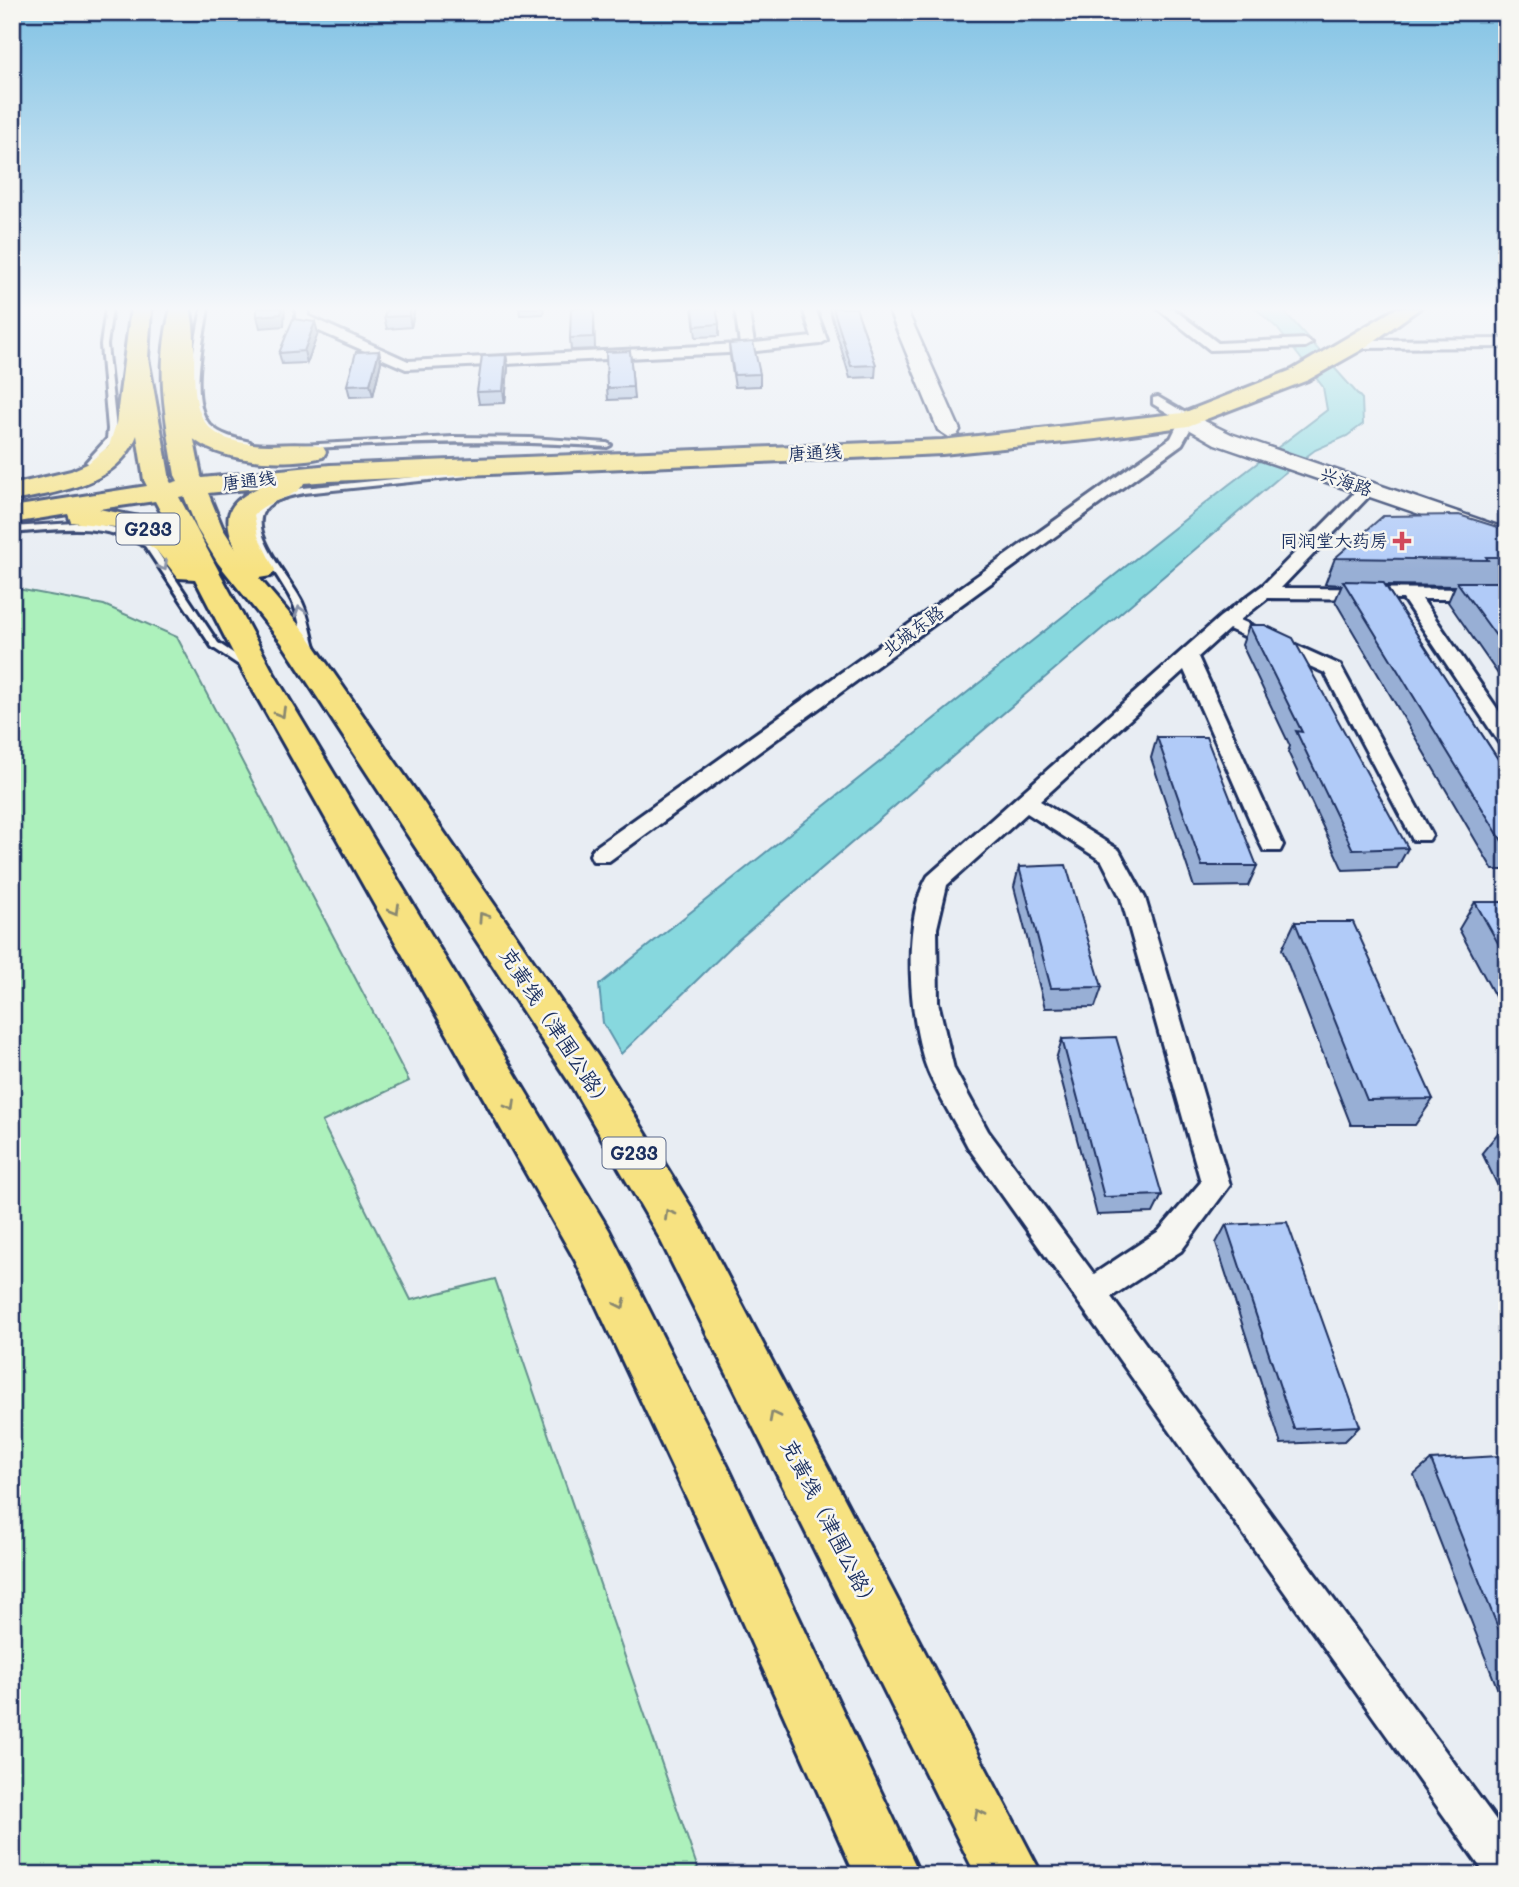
<svg xmlns="http://www.w3.org/2000/svg" width="1519" height="1887" font-family="Mali,'LXGW WenKai TC',sans-serif">
	<style>
		.green { fill: #adf1bc; stroke: #64908d; stroke-width: 2 }
		.water { fill: #87d8de; stroke: #5c94ab; stroke-width: 2 }
		.lines { fill: none; stroke-linecap: round; stroke-linejoin: round }
		.lane-casing { stroke: #1b2f5e; stroke-width: 6 }
		.street-casing { stroke: #1b2f5e; stroke-width: 6 }
		.secondary-casing { stroke: #1b2f5e; stroke-width: 5 }
		.primary-casing { stroke: #1b2f5e; stroke-width: 6 }
		.highway-casing { stroke: #1b2f5e; stroke-width: 6 }
		.lane { fill: #f6f6f2; fill-rule: evenodd }
		.street { fill: #f6f6f2; fill-rule: evenodd }
		.secondary { fill: #f6f6f2; fill-rule: evenodd }
		.primary { fill: #f7e281; fill-rule: evenodd }
		.highway { fill: #f7e281; fill-rule: evenodd }
		.wall { fill: #98afd5; stroke: #1b2f5e; stroke-width: 2 }
		.shaded-wall { fill: #7c8eae; stroke: #1b2f5e; stroke-width: 2 }
		.building { fill: #b1cbf8; stroke: #1b2f5e; stroke-width: 2 }
		.oneway { stroke: #8892a8 }
		.oneway2 { stroke: #898870 }
		.poi-dot { fill: #d1495b; stroke: #f6f6f2; stroke-width: 2.5 }
		.labels { text-anchor: middle; stroke-width: 5; stroke-linejoin: round; paint-order: stroke }
		.far-street-label { font-size: 18px; fill: #1b2f5e; stroke: #f6f6f2 }
		.far-poi-label { font-size: 18px; fill: #1b2f5e; stroke: #f6f6f2; text-anchor: end }
		.shield { fill: #f6f6f2; stroke: #5d6b8a; stroke-width: 2 }
		.shield-label { font-size: 19px; font-weight: bold; fill: #1b2f5e }
		.street-label { font-size: 21px; fill: #1b2f5e; stroke: #f6f6f2 }
	</style>
	<rect width="100%" height="100%" fill="#e8edf3"/>
	<filter id="ink" filterUnits="userSpaceOnUse"><feTurbulence type="fractalNoise" baseFrequency=".0143" numOctaves="2"/><feDisplacementMap in="SourceGraphic" scale="14" xChannelSelector="R" yChannelSelector="G"/><feConvolveMatrix kernelMatrix="1 2 1 2 8 2 1 2 1" color-interpolation-filters="sRGB"/></filter>
	<g filter="url(#ink)">
		<path class="green" d="M12,588L104,605L177,637L409,1081L322,1122L411,1300L495,1279L700,1875H12Z"/>
		<path class="water" d="M1255,308H1285L1283,310L1362,399L1363,424L1347,436L1315,450L1282,475L738,940L621,1054L603,1023L599,985L1227,486L1327,410L1323,387L1277,328Z"/>
		<g class="lines">
			<defs>
				<path id="lane" d="M106,308H112L107,345L116,429L115,440L90,464L86,462L107,439L108,429L101,345Z
					M202,308H208C204,337 188,401 210,425C220,435 237,439 250,442V446C241,446 231,442 223,439C174,420 195,348 202,308Z
					M453,437L530,438L607,443L611,445L607,447C504,439 403,442 300,449L296,447L300,445Z
					M465,472H468V476L304,493C292,496 277,498 268,506C242,528 292,580 302,602C309,617 311,635 316,650L311,653L308,652C300,636 300,616 292,601C264,547 211,511 303,488Z
					M89,522L133,532L151,542L218,643L251,665V669H245L212,647L145,546C101,522 60,529 12,533V527Z"/>
				<path id="street" d="M296,308H308V316L408,361L740,344L735,308H748L754,343L812,337L803,308H815L827,340L820,344L748,352L406,369L296,321Z
					M1157,308H1172L1218,343L1305,339L1312,343L1305,347L1210,350Z
					M1507,339V347L1355,348L1348,344L1355,340Z
					M1158,397L1196,419L1182,444L609,861H593L590,855L593,849L1171,438L1180,420L1153,404V398Z
					M1367,484L1373,486V492L1281,588L1507,589V599H1422L1507,723V746L1500,744L1403,599L1268,598L1240,620L1340,665L1432,835L1429,840H1413L1325,673L1229,629L1198,657L1283,845L1280,851H1264L1261,845L1184,670L1040,801L1119,850L1145,898L1230,1185L1181,1251L1111,1297L1507,1835V1875H1486L968,1147C955,1122 939,1097 928,1071C909,1023 901,922 928,876L1220,617L1263,585L1361,486ZM1027,813L1102,861L1121,898L1201,1182L1159,1231L1094,1274L988,1131L954,1069L938,1002L937,928L947,885Z"/>
				<path id="secondary" d="M888,308H906L960,430L957,435L949,437L938,430Z
					M1188,413L1231,434L1507,529V544L1215,444L1180,424L1177,419L1180,414Z"/>
				<path id="primary" d="M131,308H151L148,358L170,480L166,485H148L144,480L137,435C118,485 60,492 12,501V485L71,471L87,464L109,446L116,424Z
					M171,308H191C178,371 189,414 201,475L197,480H179L175,475C165,413 155,370 171,308Z"/>
				<path id="highway" d="M174,308H188L191,312C203,368 171,437 253,444C275,447 301,441 323,447L326,452L323,457C282,467 189,464 176,413C168,380 177,346 171,312Z
					M1397,308H1420L1363,349L1308,380L1188,426L1096,439L942,454L330,481L304,483C297,499 266,499 254,515L258,536L275,570L271,576L259,578L305,632L512,930L601,1061L691,1207L1042,1875H976L659,1237L571,1085L282,643L218,563L197,529L184,496L179,497L274,674L609,1230L728,1467L920,1875H855L690,1505L575,1260L244,674L195,579L178,578L157,551L133,534L115,527L71,522L68,514L12,523V507L147,486L144,480L148,475H166L171,483L178,481L175,475L179,470H197L202,478L330,465L942,440L1183,413L1292,370ZM258,488C226,503 222,517 236,549L223,529L208,493ZM155,501L174,537L139,517L99,509Z"/>
			</defs>
			<use href="#lane" class="lane-casing"/>
			<use href="#street" class="street-casing"/>
			<use href="#secondary" class="secondary-casing"/>
			<use href="#primary" class="primary-casing"/>
			<use href="#highway" class="highway-casing"/>
			<use href="#lane" class="lane"/>
			<use href="#street" class="street"/>
			<use href="#secondary" class="secondary"/>
			<use href="#primary" class="primary"/>
			<use href="#highway" class="highway"/>
		</g>
		<path class="wall" d="M387,308H415L411,327L387,329L384,317Z
			M519,308H544L543,314L520,315Z
			M594,308L595,349L571,350L570,338Z
			M692,308H716L719,324V336L696,337Z
			M829,308H856L876,365L875,377L850,378Z
			M318,333L307,363L282,364L279,353Z
			M729,344L760,374V386L735,387L730,356Z
			M379,351L381,362L373,396L350,397L347,385Z
			M630,351L634,399L608,400L607,388Z
			M506,355L508,367L505,403L479,404L477,392Z
			M1507,530V583H1498L1507,595V687L1448,602L1455,586L1385,585L1507,773V870H1493L1335,601L1342,585L1325,584L1335,558Z
			M1249,625L1408,848L1397,868L1343,870L1288,752L1290,746L1242,645Z
			M1157,737L1257,866L1248,886L1194,887L1151,758Z
			M1019,867L1102,987L1095,1007L1045,1008L1014,887Z
			M1475,902H1507V1019L1459,929Z
			M1295,922L1433,1099L1415,1125H1351L1282,949Z
			M1062,1039L1162,1195L1153,1213L1097,1215L1056,1059Z
			M1502,1128H1507V1205L1482,1153Z
			M1226,1225L1360,1426L1345,1441L1281,1444L1216,1243Z
			M1431,1460L1507,1474V1713L1414,1475Z"/>
		<path class="shaded-wall" d="M282,308H285L284,326L260,328L257,316Z
			M411,308H415L411,327L409,316Z
			M315,322L318,333L307,363L304,351Z
			M379,351L381,362L373,396L370,384Z
			M506,355L508,367L505,403L503,391Z"/>
		<path class="building" d="M257,308H282L281,314L257,316Z
			M387,308H411L409,316L384,317Z
			M571,308H594V337L570,338Z
			M693,308H716L719,324L695,326Z
			M833,308H856L876,365L851,366Z
			M293,319L315,322L304,351L279,353Z
			M753,342L760,374L734,375L729,344Z
			M379,351L370,384L347,385L356,352Z
			M630,351L633,387L607,388L606,352Z
			M506,355L503,391L477,392L482,356Z
			M1459,515L1507,530V557H1486L1488,560L1335,558L1383,516Z
			M1343,581L1383,582L1507,773V849Z
			M1457,582H1497L1507,595V651Z
			M1249,625H1265L1293,638L1408,848L1353,850L1296,731L1302,732Z
			M1157,737H1206L1257,866H1202Z
			M1066,865L1102,987L1051,988L1019,867Z
			M1475,902H1507V959Z
			M1295,922H1353L1433,1099L1367,1100Z
			M1116,1037L1162,1195L1104,1197L1062,1039Z
			M1502,1128H1507V1138Z
			M1287,1222L1360,1426L1294,1429L1226,1225Z
			M1499,1456L1507,1474V1650L1431,1460Z"/>
		<defs><path id="oneway-chevron" d="M-2-3.5L2.5 0L-2 3.5" fill="none" stroke-width="1.6" stroke-linecap="round" stroke-linejoin="round" transform="scale(1.75)"/></defs>
		<g class="oneway">
			<use href="#oneway-chevron" transform="translate(163 566) rotate(59)"/>
			<use href="#oneway-chevron" transform="translate(300 611) rotate(-107)"/>
		</g>
		<g class="oneway2">
			<use href="#oneway-chevron" transform="translate(281 713) rotate(60)"/>
			<use href="#oneway-chevron" transform="translate(395 910) rotate(60)"/>
			<use href="#oneway-chevron" transform="translate(483 917) rotate(-124)"/>
			<use href="#oneway-chevron" transform="translate(511 1106) rotate(60)"/>
			<use href="#oneway-chevron" transform="translate(669 1214) rotate(-120)"/>
			<use href="#oneway-chevron" transform="translate(621 1304) rotate(64)"/>
			<use href="#oneway-chevron" transform="translate(774 1416) rotate(-117)"/>
			<use href="#oneway-chevron" transform="translate(979 1814) rotate(-117)"/>
		</g>
	</g>
	<linearGradient id="sky" x2="0" y2="1"><stop stop-color="#81c2e4"/><stop offset="0.54" stop-color="#f5f7fa"/><stop offset="1" stop-color="#f5f7fa" stop-opacity="0"/></linearGradient>
	<rect width="1519" height="572" fill="url(#sky)"/>
	<path class="poi-dot" d="M1398.5 530.5h7v7h7v7h-7v7h-7v-7h-7v-7h7z"/>
	<g class="labels">
		<g class="far-street-label">
			<text transform="translate(815 453) rotate(-3)" y="6">唐通线</text>
			<text transform="translate(249 481) rotate(-6)" y="6">唐通线</text>
			<text transform="translate(1346 482) rotate(19)" y="6">兴海路</text>
			<text transform="translate(913 631) rotate(-36)" y="6">北城东路</text>
		</g>
		<g class="far-poi-label">
			<text x="1388" y="547">同润堂大药房</text>
		</g>
		<g class="shield">
			<rect x="116.5" y="513.5" width="63" height="31" rx="5"/>
			<rect x="602.5" y="1137.5" width="63" height="31" rx="5"/>
		</g>
		<g class="shield-label">
			<text x="148" y="536">G233</text>
			<text x="634" y="1160">G233</text>
		</g>
		<g class="street-label">
			<text transform="translate(556 1029) rotate(57)" y="7">克黄线（津围公路）</text>
			<text transform="translate(830 1525) rotate(63)" y="7">克黄线（津围公路）</text>
		</g>
	</g>
	<rect width="1519" height="1887" fill="none" stroke="#f6f6f2" stroke-width="42"/>
	<rect x="21" y="21" width="1477" height="1845" fill="none" stroke="#1b2f5e" stroke-width="2.5" filter="url(#ink)"/>
</svg>
